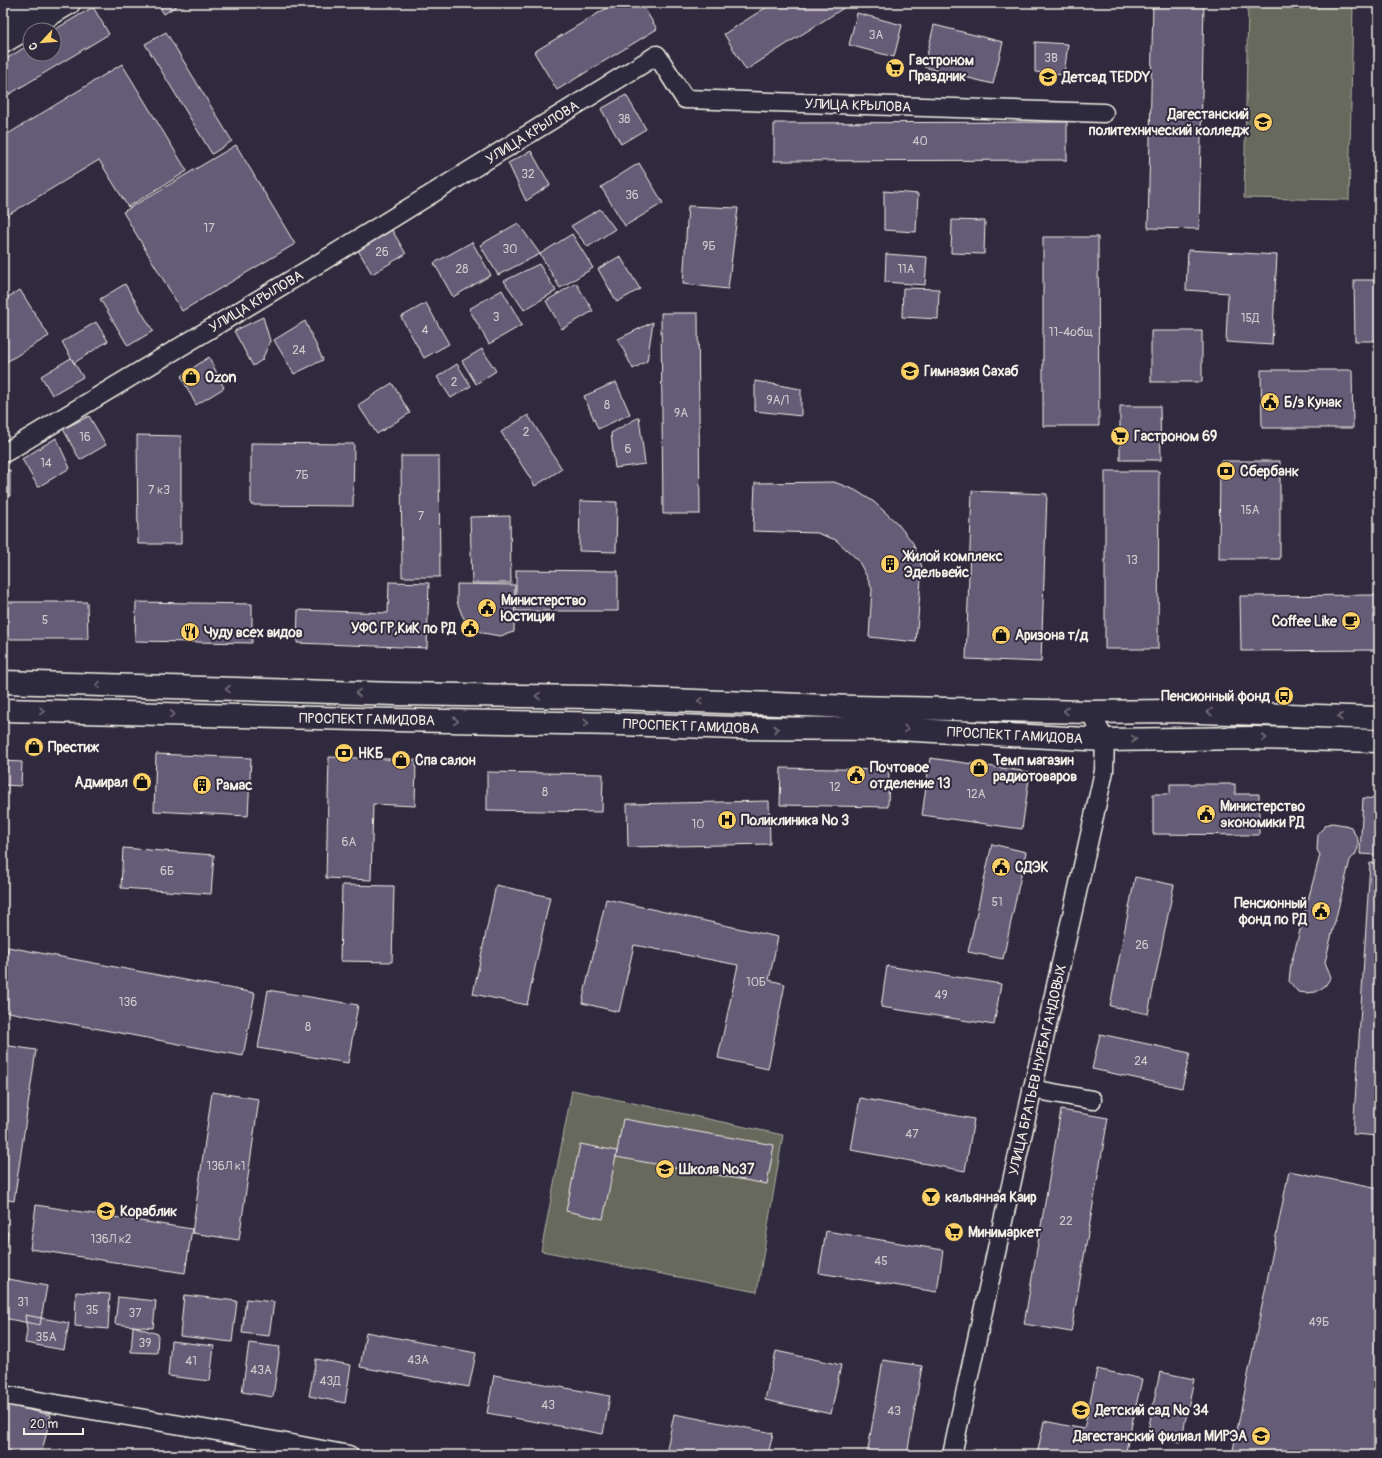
<svg xmlns="http://www.w3.org/2000/svg" width="1382" height="1458" font-family="Pangolin,sans-serif">
	<style>
		.green { fill: #66695b; stroke: #adada2 }
		.building { fill: #655b78; stroke: #f4f1e8 }
		.lines { fill: none; stroke-linecap: round; stroke-linejoin: round }
		.minor-casing { stroke: #f4f1e8; stroke-width: 21 }
		.secondary-casing { stroke: #f4f1e8; stroke-width: 25 }
		.primary-casing { stroke: #f4f1e8; stroke-width: 25 }
		.minor { stroke: #2f2a3d; stroke-width: 18 }
		.secondary { stroke: #2f2a3d; stroke-width: 22 }
		.primary { stroke: #2f2a3d; stroke-width: 22 }
		.oneway { stroke: #747079 }
		.labels { text-anchor: middle; stroke-width: 4; stroke-linejoin: round; paint-order: stroke }
		.number-label { font-size: 12px; fill: #d0cccc }
		.poi-label { font-size: 14px; font-weight: bold; fill: #f4f1e8; stroke: #2f2a3d; text-anchor: start }
		.street-label { font-size: 14px; fill: #f4f1e8; stroke: #2f2a3d }
	</style>
	<rect width="100%" height="100%" fill="#2f2a3d"/>
	<filter id="ink" filterUnits="userSpaceOnUse"><feTurbulence type="fractalNoise" baseFrequency=".025" numOctaves="2"/><feDisplacementMap in="SourceGraphic" scale="8" xChannelSelector="R" yChannelSelector="G"/><feConvolveMatrix kernelMatrix="1 2 1 2 8 2 1 2 1" color-interpolation-filters="sRGB"/></filter>
	<g filter="url(#ink)">
		<path class="green" d="M1248,4L1353,6L1349,200L1244,198Z
			M572,1090L783,1135L757,1292L541,1251Z"/>
		<path class="building" d="M157,3H181L164,14Z
			M615,3H641L657,29L557,90L534,52Z
			M773,3H843L845,7L746,70L724,34Z
			M1153,3H1204L1199,229L1148,228Z
			M93,7L109,34L3,98V61L30,44V54H54V30Z
			M857,13L902,25L894,57L849,45Z
			M934,25L1003,42L993,84L924,67Z
			M166,32L232,141L212,154L145,44Z
			M1035,42L1068,44L1064,75L1035,72Z
			M122,64L187,171L128,207L99,160L3,218V137Z
			M626,95L646,129L621,144L601,109Z
			M1067,122V160L774,161V123Z
			M236,145L295,244L182,311L123,212Z
			M531,151L550,185L526,201L508,163Z
			M639,163L663,203L625,226L601,187Z
			M884,191L918,194L916,232L884,230Z
			M688,206L738,208L728,289L683,284Z
			M600,209L615,229L588,247L571,226Z
			M952,220L985,221L984,254L951,253Z
			M518,223L540,254L498,275L480,245Z
			M392,230L406,254L372,274L358,250Z
			M572,234L593,268L560,288L540,254Z
			M1043,237H1098L1099,426H1043Z
			M472,242L491,275L453,297L434,263Z
			M1188,250L1277,255L1272,345L1226,342L1228,293L1186,290Z
			M886,254L927,257L925,285L885,282Z
			M620,256L640,289L617,302L598,269Z
			M539,264L556,291L524,310L504,281Z
			M1354,280H1379V341H1355Z
			M576,283L593,311L562,329L546,301Z
			M125,284L153,331L128,346L100,299Z
			M903,288L939,289L938,319L902,317Z
			M20,290L49,336L3,364V300Z
			M502,290L522,325L489,344L469,309Z
			M426,303L449,344L424,358L401,317Z
			M661,313H698L700,514H663Z
			M263,317L270,341L262,360L253,366L234,331Z
			M305,321L323,360L294,374L274,340Z
			M96,322L108,341L74,363L62,342Z
			M653,322L647,361L633,369L618,339Z
			M1151,331H1202V382H1151Z
			M482,349L496,371L476,384L462,361Z
			M209,357L224,388L196,405L181,376Z
			M71,358L83,377L52,395L41,376Z
			M457,364L471,386L451,398L437,377Z
			M1261,370H1352L1353,428H1262Z
			M755,381L801,389V416L755,411Z
			M616,382L630,414L598,429L584,396Z
			M392,383L410,413L377,434L358,405Z
			M1120,406H1160L1161,460H1120Z
			M528,415L562,469L535,486L501,432Z
			M89,416L106,445L80,460L63,429Z
			M639,417L645,464L615,468L611,433Z
			M137,435L181,436V544H138Z
			M56,438L70,468L38,487L22,459Z
			M251,443L354,444L353,506L251,505Z
			M401,456H439L440,577H402Z
			M1220,461H1280V559H1219Z
			M3,470H10V496H3Z
			M1105,471H1159L1158,649H1105Z
			M834,482L855,490L874,502L897,523L913,543L922,567L916,642L869,637L872,589L866,575L858,560L836,540L817,533L753,531L755,483Z
			M972,491L1047,494L1041,662L966,659Z
			M580,501L617,502L616,552L579,551Z
			M510,516L511,583H472L470,517Z
			M516,570L618,571V611H516Z
			M389,582L429,583L427,648L297,643L298,610L388,613Z
			M457,584L515,585L514,632L500,636L483,633L468,625L462,615L457,602Z
			M1379,595V650L1241,651L1240,596Z
			M3,602H87L88,639H3Z
			M136,602L252,604V643L135,641Z
			M156,754L251,758L248,816L154,811Z
			M329,757L416,760L415,806L373,804L371,880L326,878Z
			M930,758L1030,772L1022,829L922,815Z
			M3,761L22,762L21,786L3,785Z
			M781,768L889,770L888,807L780,805Z
			M487,772L603,774L602,812L487,810Z
			M1170,784H1235V794H1259V835L1153,834V794H1170Z
			M1363,798L1379,799V855L1360,854Z
			M769,801L770,844L628,847L627,804Z
			M3,816H5L4,870H3Z
			M1332,823L1345,825L1351,827L1358,840V848L1355,855L1350,860L1325,962L1331,977L1325,986L1316,992L1306,993L1298,992L1289,981L1291,964L1320,855L1317,850L1318,834L1326,825Z
			M992,844L1026,852L1003,959L968,952Z
			M123,848L214,855L211,894L121,888Z
			M1370,863L1379,864V1136L1353,1134Z
			M1135,877L1174,885L1148,1014L1110,1006Z
			M342,885L394,886L392,962L340,961Z
			M496,885L550,897L527,1005L473,994Z
			M606,899L778,937L769,980L785,984L768,1069L718,1058L738,965L634,945L619,1012L582,1003Z
			M8,947L255,993L243,1056L3,1011V977Z
			M887,966L1001,984L994,1025L881,1007Z
			M268,990L358,1005L348,1063L258,1048Z
			M1100,1034L1190,1053L1182,1088L1092,1069Z
			M3,1045L36,1050L14,1201L3,1199Z
			M212,1092L259,1099L239,1240L192,1233Z
			M860,1098L974,1119L965,1171L851,1150Z
			M1061,1110L1108,1118L1071,1332L1024,1324Z
			M623,1119L774,1145L767,1184L616,1157Z
			M580,1144L617,1151L603,1219L566,1211Z
			M1289,1171L1379,1189V1455H1232Z
			M36,1205L192,1229L185,1273L30,1249Z
			M3,1231L8,1232L3,1268Z
			M826,1231L943,1250L937,1292L819,1273Z
			M3,1278L47,1286L40,1325L3,1318Z
			M76,1292L110,1294L108,1329L75,1326Z
			M184,1295L237,1301L232,1342L180,1336Z
			M118,1297L156,1301L153,1328L115,1324Z
			M246,1299L274,1302L269,1336L242,1333Z
			M25,1315L69,1323L64,1350L25,1343L27,1331Z
			M133,1326L158,1334L157,1353L131,1352Z
			M366,1332L476,1353L469,1387L360,1367Z
			M171,1341L214,1346L210,1381L168,1376Z
			M249,1343L280,1347L273,1397L242,1392Z
			M776,1351L841,1365L831,1414L765,1400Z
			M316,1359L351,1365L345,1403L309,1396Z
			M883,1360L922,1366L907,1455H867Z
			M1097,1369L1142,1379L1125,1455H1108L1080,1449L1078,1455H1037L1044,1421L1084,1429Z
			M1160,1372L1194,1379L1181,1442L1147,1435Z
			M494,1375L610,1396L603,1434L487,1413Z
			M3,1404L51,1415L41,1455H25L3,1450Z
			M674,1414L773,1433L768,1455H697L667,1449Z"/>
		<g class="lines">
			<defs>
				<path id="minor" d="M3,452H6L326,259L657,55L685,99L1104,113
					M1032,1089L1092,1100
					M3,1395L281,1442L349,1455
					M952,1455C1000,1227 1054,999 1104,771L1105,740L1090,712"/>
				<path id="secondary" d="M3,23L37,3
					M3,42L69,3"/>
				<path id="primary" d="M3,682L397,694L591,697L853,707L1090,712L1168,711L1379,718
					M3,710L395,720L620,724L737,728L896,729L1105,740L1254,738L1379,741"/>
			</defs>
			<use href="#minor" class="minor-casing"/>
			<use href="#secondary" class="secondary-casing"/>
			<use href="#primary" class="primary-casing"/>
			<use href="#minor" class="minor"/>
			<use href="#secondary" class="secondary"/>
			<use href="#primary" class="primary"/>
		</g>
		<defs><path id="oneway-chevron" d="M-2-3.5L2.5 0L-2 3.5" fill="none" stroke-width="1.6" stroke-linecap="round" stroke-linejoin="round"/></defs>
		<g class="oneway">
			<use href="#oneway-chevron" transform="translate(98 685) rotate(-178)"/>
			<use href="#oneway-chevron" transform="translate(228 689) rotate(-178)"/>
			<use href="#oneway-chevron" transform="translate(358 693) rotate(-178)"/>
			<use href="#oneway-chevron" transform="translate(538 696) rotate(-179)"/>
			<use href="#oneway-chevron" transform="translate(700 701) rotate(-178)"/>
			<use href="#oneway-chevron" transform="translate(42 711) rotate(2)"/>
			<use href="#oneway-chevron" transform="translate(1066 711) rotate(-179)"/>
			<use href="#oneway-chevron" transform="translate(1210 712) rotate(-178)"/>
			<use href="#oneway-chevron" transform="translate(172 714) rotate(2)"/>
			<use href="#oneway-chevron" transform="translate(1340 717) rotate(-178)"/>
			<use href="#oneway-chevron" transform="translate(456 721) rotate(1)"/>
			<use href="#oneway-chevron" transform="translate(586 723) rotate(1)"/>
			<use href="#oneway-chevron" transform="translate(776 729)"/>
			<use href="#oneway-chevron" transform="translate(906 729) rotate(3)"/>
			<use href="#oneway-chevron" transform="translate(1264 738) rotate(1)"/>
			<use href="#oneway-chevron" transform="translate(1134 739) rotate(-1)"/>
		</g>
	</g>
	<defs>
		<symbol id="supermarket-disc" viewBox="-11 -11 22 22"><circle r="9.5" fill="#ffd166" stroke="#2f2a3d"/><path d="M-6-5.5h2.5l.6 2H6L4.5 2H-2.5L-4.4-4H-6ZM-1.5 3.2a1.3 1.3 0 1 0 .1 0ZM3 3.2a1.3 1.3 0 1 0 .1 0Z" fill="#111"/></symbol>
		<symbol id="school-disc" viewBox="-11 -11 22 22"><circle r="9.5" fill="#ffd166" stroke="#2f2a3d"/><path d="M0-5L7-2L0 1L-7-2ZM-4 1L0 2.5L4 1V4Q0 6-4 4Z" fill="#111"/></symbol>
		<symbol id="university-disc" viewBox="-11 -11 22 22"><circle r="9.5" fill="#ffd166" stroke="#2f2a3d"/><path d="M0-5L7-2L0 1L-7-2ZM-4 1L0 2.5L4 1V4Q0 6-4 4Z" fill="#111"/></symbol>
		<symbol id="shop-disc" viewBox="-11 -11 22 22"><circle r="9.5" fill="#ffd166" stroke="#2f2a3d"/><path d="M-5-2.5h2.3a2.7 3.5 0 0 1 5.4 0H5L5.5 6h-11ZM-1.5-2.5h3a1.5 2.3 0 0 0-3 0Z" fill="#111"/></symbol>
		<symbol id="civic-disc" viewBox="-11 -11 22 22"><circle r="9.5" fill="#ffd166" stroke="#2f2a3d"/><path d="M-.6-6.5H3V-4.5H.6V-3L4-1V1h2V6H-6V1h2V-1L-.6-3ZM-1.2 2.5V6h2.4V2.5Z" fill="#111"/></symbol>
		<symbol id="bank-disc" viewBox="-11 -11 22 22"><circle r="9.5" fill="#ffd166" stroke="#2f2a3d"/><path d="M-6-4H6V4H-6ZM0-2.3a2.3 2.3 0 1 0 0 4.6a2.3 2.3 0 1 0 0-4.6Z" fill="#111"/></symbol>
		<symbol id="building-disc" viewBox="-11 -11 22 22"><circle r="9.5" fill="#ffd166" stroke="#2f2a3d"/><path d="M-4-6H4V6H1V3H-1V6H-4ZM-2.5-4.3h1.7v1.8h-1.7ZM.8-4.3h1.7v1.8H.8ZM-2.5-1h1.7V.8h-1.7ZM.8-1h1.7V.8H.8Z" fill="#111"/></symbol>
		<symbol id="cafe-disc" viewBox="-11 -11 22 22"><circle r="9.5" fill="#ffd166" stroke="#2f2a3d"/><path d="M-5.5-4.5H6V0H3Q3 3.5 0 3.5H-2.5Q-5.5 3.5-5.5 0ZM3-3.2v2h1.7v-2ZM-6 4.5H4V6H-6Z" fill="#111"/></symbol>
		<symbol id="restaurant-disc" viewBox="-11 -11 22 22"><circle r="9.5" fill="#ffd166" stroke="#2f2a3d"/><path d="M-5-6h1v4h1v-4h1v4h1v-4h1v5L-1.5 .5V6h-2V.5L-5-1ZM5-6V6H3V1.5H1.5Q1.5-4 5-6Z" fill="#111"/></symbol>
		<symbol id="bus-disc" viewBox="-11 -11 22 22"><circle r="9.5" fill="#ffd166" stroke="#2f2a3d"/><path d="M-5-6H5V4H4V6H2V4H-2V6H-4V4H-5ZM-3.5-4V0h7V-4ZM-3.5 1.2v1.5H-2V1.2ZM2 1.2v1.5H3.5V1.2Z" fill="#111"/></symbol>
		<symbol id="hospital-disc" viewBox="-11 -11 22 22"><circle r="9.5" fill="#ffd166" stroke="#2f2a3d"/><path d="M-5-5h3v3.5h4V-5h3V5h-3V1.5h-4V5h-3Z" fill="#111"/></symbol>
		<symbol id="bar-disc" viewBox="-11 -11 22 22"><circle r="9.5" fill="#ffd166" stroke="#2f2a3d"/><path d="M-6-5H6L.8 .8V4.5H3.5V6h-7V4.5H-.8V.8Z" fill="#111"/></symbol>
	</defs>
	<g fill-rule="evenodd">
		<use href="#supermarket-disc" x="884" y="57" width="22" height="22"/>
		<use href="#school-disc" x="1037" y="66" width="22" height="22"/>
		<use href="#university-disc" x="1252" y="111" width="22" height="22"/>
		<use href="#school-disc" x="899" y="360" width="22" height="22"/>
		<use href="#shop-disc" x="180" y="366" width="22" height="22"/>
		<use href="#civic-disc" x="1259" y="391" width="22" height="22"/>
		<use href="#supermarket-disc" x="1109" y="425" width="22" height="22"/>
		<use href="#bank-disc" x="1215" y="460" width="22" height="22"/>
		<use href="#building-disc" x="879" y="553" width="22" height="22"/>
		<use href="#civic-disc" x="476" y="597" width="22" height="22"/>
		<use href="#cafe-disc" x="1340" y="610" width="22" height="22"/>
		<use href="#civic-disc" x="459" y="617" width="22" height="22"/>
		<use href="#restaurant-disc" x="179" y="621" width="22" height="22"/>
		<use href="#shop-disc" x="990" y="624" width="22" height="22"/>
		<use href="#bus-disc" x="1273" y="685" width="22" height="22"/>
		<use href="#shop-disc" x="23" y="736" width="22" height="22"/>
		<use href="#bank-disc" x="333" y="742" width="22" height="22"/>
		<use href="#shop-disc" x="390" y="749" width="22" height="22"/>
		<use href="#shop-disc" x="968" y="757" width="22" height="22"/>
		<use href="#civic-disc" x="845" y="764" width="22" height="22"/>
		<use href="#shop-disc" x="131" y="771" width="22" height="22"/>
		<use href="#building-disc" x="191" y="774" width="22" height="22"/>
		<use href="#civic-disc" x="1195" y="803" width="22" height="22"/>
		<use href="#hospital-disc" x="716" y="809" width="22" height="22"/>
		<use href="#civic-disc" x="990" y="856" width="22" height="22"/>
		<use href="#civic-disc" x="1310" y="900" width="22" height="22"/>
		<use href="#school-disc" x="654" y="1158" width="22" height="22"/>
		<use href="#bar-disc" x="920" y="1186" width="22" height="22"/>
		<use href="#school-disc" x="95" y="1200" width="22" height="22"/>
		<use href="#supermarket-disc" x="943" y="1221" width="22" height="22"/>
		<use href="#school-disc" x="1070" y="1399" width="22" height="22"/>
		<use href="#university-disc" x="1250" y="1425" width="22" height="22"/>
	</g>
	<g class="labels">
		<g class="number-label">
			<text x="876" y="39">3А</text>
			<text x="1051" y="62">3В</text>
			<text x="624" y="123">38</text>
			<text x="920" y="145">40</text>
			<text x="528" y="178">32</text>
			<text x="632" y="199">36</text>
			<text x="209" y="232">17</text>
			<text x="709" y="250">9Б</text>
			<text x="510" y="253">30</text>
			<text x="382" y="256">26</text>
			<text x="462" y="273">28</text>
			<text x="906" y="273">11А</text>
			<text x="496" y="321">3</text>
			<text x="1250" y="322">15Д</text>
			<text x="425" y="334">4</text>
			<text x="1071" y="336">11-4общ</text>
			<text x="299" y="354">24</text>
			<text x="454" y="386">2</text>
			<text x="778" y="404">9А/1</text>
			<text x="607" y="409">8</text>
			<text x="681" y="417">9А</text>
			<text x="526" y="436">2</text>
			<text x="85" y="441">16</text>
			<text x="628" y="453">6</text>
			<text x="46" y="467">14</text>
			<text x="302" y="479">7Б</text>
			<text x="159" y="494">7 к3</text>
			<text x="1250" y="514">15А</text>
			<text x="421" y="520">7</text>
			<text x="1132" y="564">13</text>
			<text x="45" y="624">5</text>
			<text x="835" y="791">12</text>
			<text x="545" y="796">8</text>
			<text x="976" y="798">12А</text>
			<text x="698" y="828">10</text>
			<text x="349" y="846">6А</text>
			<text x="167" y="875">6Б</text>
			<text x="997" y="906">51</text>
			<text x="1142" y="949">26</text>
			<text x="756" y="986">10Б</text>
			<text x="941" y="999">49</text>
			<text x="128" y="1006">136</text>
			<text x="308" y="1031">8</text>
			<text x="1141" y="1065">24</text>
			<text x="912" y="1138">47</text>
			<text x="226" y="1170">136Л к1</text>
			<text x="1066" y="1225">22</text>
			<text x="111" y="1243">136Л к2</text>
			<text x="881" y="1265">45</text>
			<text x="23" y="1306">31</text>
			<text x="92" y="1314">35</text>
			<text x="135" y="1317">37</text>
			<text x="1319" y="1326">49Б</text>
			<text x="46" y="1341">35А</text>
			<text x="145" y="1347">39</text>
			<text x="418" y="1364">43А</text>
			<text x="191" y="1365">41</text>
			<text x="261" y="1374">43А</text>
			<text x="330" y="1385">43Д</text>
			<text x="548" y="1409">43</text>
			<text x="894" y="1415">43</text>
		</g>
		<g class="poi-label">
			<text x="909" y="65">Гастроном<tspan x="909" dy="16">Праздник</tspan></text>
			<text x="1062" y="82">Детсад TEDDY</text>
			<text x="1249" y="119" text-anchor="end">Дагестанский<tspan x="1249" dy="16">политехнический колледж</tspan></text>
			<text x="924" y="376">Гимназия Сахаб</text>
			<text x="205" y="382">Ozon</text>
			<text x="1284" y="407">Б/з Кунак</text>
			<text x="1134" y="441">Гастроном 69</text>
			<text x="1240" y="476">Сбербанк</text>
			<text x="904" y="561">Жилой комплекс<tspan x="904" dy="16">Эдельвейс</tspan></text>
			<text x="501" y="605">Министерство<tspan x="501" dy="16">Юстиции</tspan></text>
			<text x="1337" y="626" text-anchor="end">Coffee Like</text>
			<text x="456" y="633" text-anchor="end">УФС ГР,КиК по РД</text>
			<text x="204" y="637">Чуду всех видов</text>
			<text x="1015" y="640">Аризона т/д</text>
			<text x="1270" y="701" text-anchor="end">Пенсионный фонд</text>
			<text x="48" y="752">Престиж</text>
			<text x="358" y="758">НКБ</text>
			<text x="415" y="765">Спа салон</text>
			<text x="993" y="765">Темп магазин<tspan x="993" dy="16">радиотоваров</tspan></text>
			<text x="870" y="772">Почтовое<tspan x="870" dy="16">отделение 13</tspan></text>
			<text x="128" y="787" text-anchor="end">Адмирал</text>
			<text x="216" y="790">Рамас</text>
			<text x="1220" y="811">Министерство<tspan x="1220" dy="16">экономики РД</tspan></text>
			<text x="741" y="825">Поликлиника № 3</text>
			<text x="1015" y="872">СДЭК</text>
			<text x="1307" y="908" text-anchor="end">Пенсионный<tspan x="1307" dy="16">фонд по РД</tspan></text>
			<text x="679" y="1174">Школа №37</text>
			<text x="945" y="1202">кальянная Каир</text>
			<text x="120" y="1216">Кораблик</text>
			<text x="968" y="1237">Минимаркет</text>
			<text x="1095" y="1415">Детский сад № 34</text>
			<text x="1247" y="1441" text-anchor="end">Дагестанский филиал МИРЭА</text>
		</g>
		<g class="street-label">
			<text transform="translate(858 105) rotate(2)" y="5">УЛИЦА КРЫЛОВА</text>
			<text transform="translate(532 132) rotate(-32)" y="5">УЛИЦА КРЫЛОВА</text>
			<text transform="translate(256 301) rotate(-31)" y="5">УЛИЦА КРЫЛОВА</text>
			<text transform="translate(367 719) rotate(1)" y="5">ПРОСПЕКТ ГАМИДОВА</text>
			<text transform="translate(691 726) rotate(2)" y="5">ПРОСПЕКТ ГАМИДОВА</text>
			<text transform="translate(1015 735) rotate(3)" y="5">ПРОСПЕКТ ГАМИДОВА</text>
			<text transform="translate(1037 1070) rotate(-77)" y="5">УЛИЦА БРАТЬЕВ НУРБАГАНДОВЫХ</text>
		</g>
	</g>
	<rect width="1382" height="1458" fill="none" stroke="#2f2a3d" stroke-width="16"/>
	<rect x="8" y="8" width="1366" height="1442" fill="none" stroke="#f4f1e8" stroke-width="1.5" filter="url(#ink)"/>
	<g transform="translate(42 42) rotate(244)"><circle r="19" fill="#2f2a3d" stroke="#7e7a81"/>
	<path d="M0-3L7 15L0 10L-7 15Z" fill="#ffd166"/>
	<text y="-6" font-size="11" font-weight="bold" text-anchor="middle" fill="#f4f1e8">С</text>
	</g>
	<path d="M24 1428v6h59v-6" fill="none" stroke="#f4f1e8" stroke-width="2"/>
	<text x="30" y="1428" font-size="12" fill="#f4f1e8" stroke="#2f2a3d" stroke-width="3" paint-order="stroke">20 m</text>
</svg>
